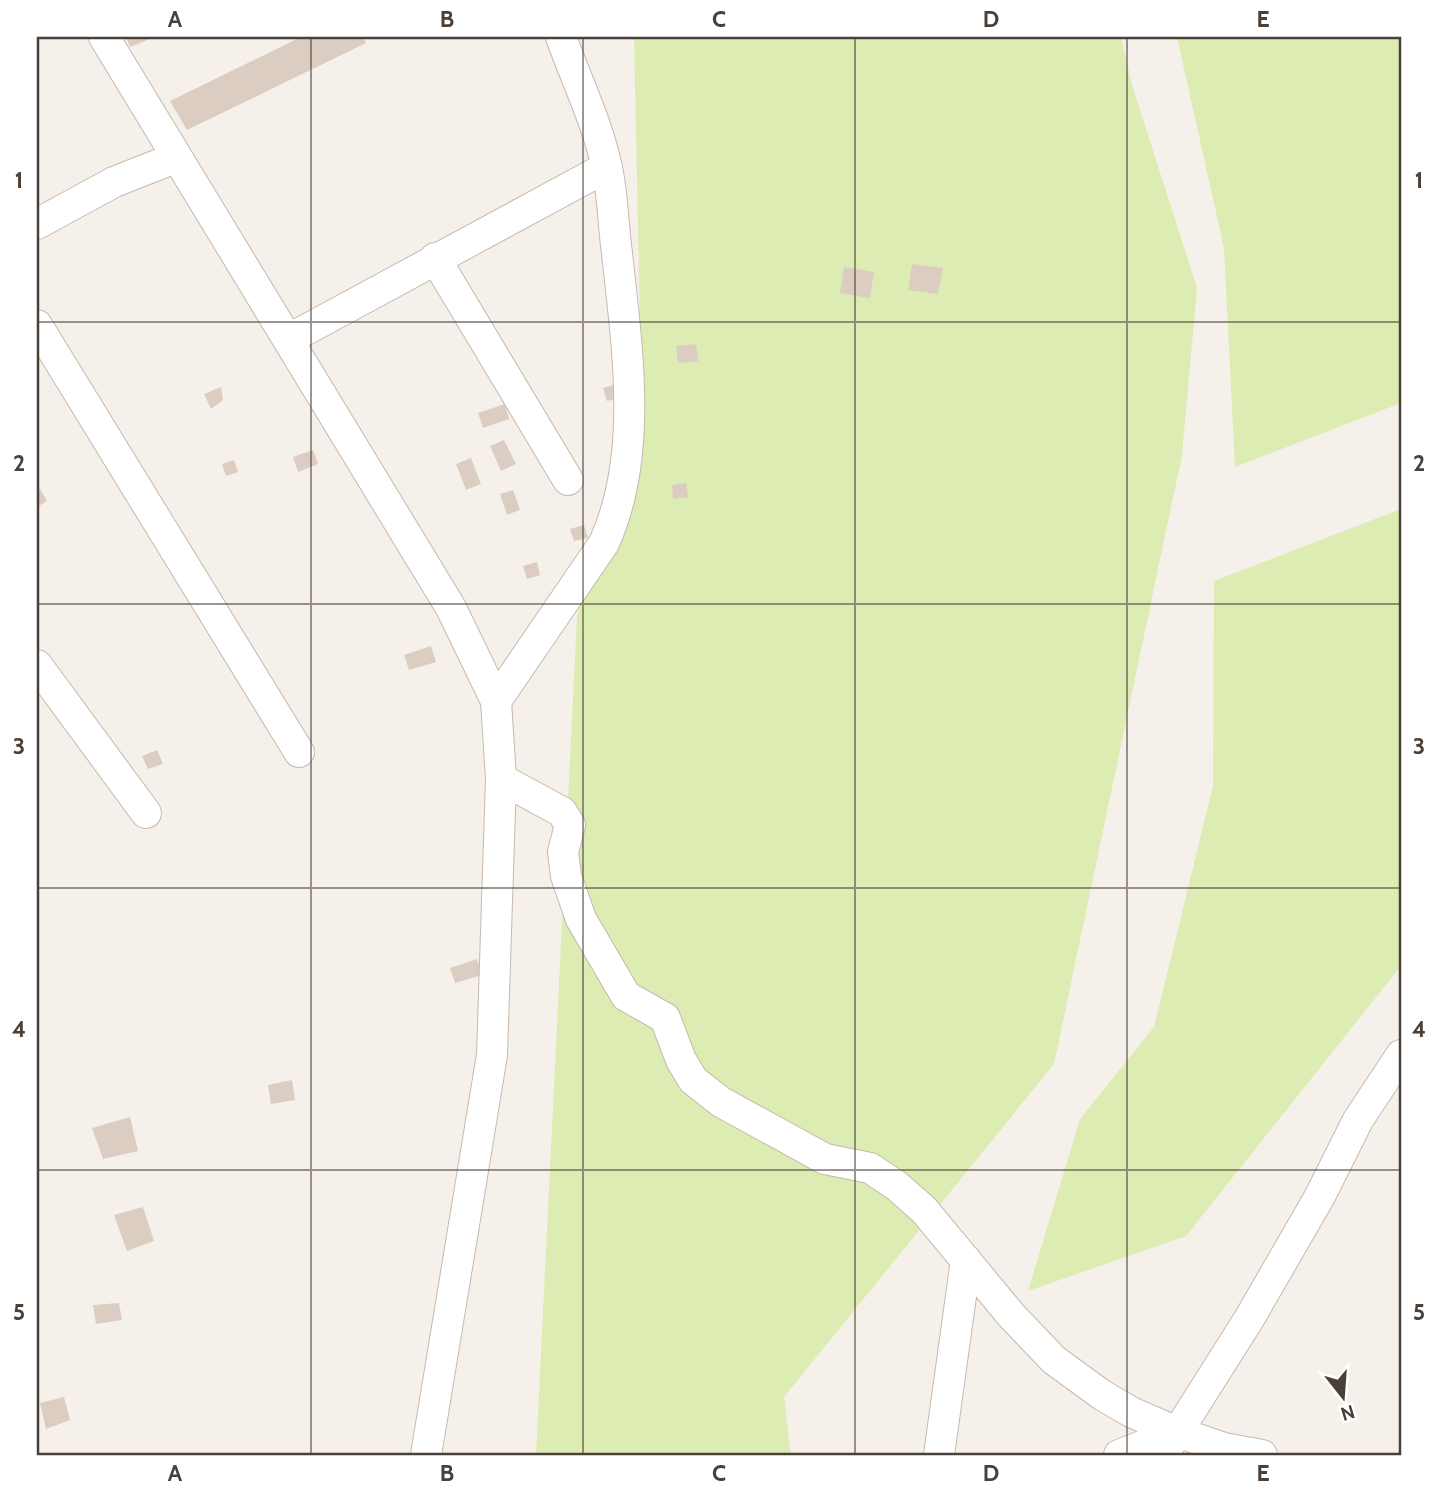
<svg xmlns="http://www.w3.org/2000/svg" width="1438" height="1492" font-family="Cabin,sans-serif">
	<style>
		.green { fill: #ddecb2 }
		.building { fill: #dbcdc2 }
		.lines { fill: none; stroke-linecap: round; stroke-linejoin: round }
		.street-casing { stroke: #c5b9af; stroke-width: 32 }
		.street { stroke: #fff; stroke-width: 30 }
		.grid { fill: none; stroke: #4b4038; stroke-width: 2; stroke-opacity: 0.55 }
		.neatline { fill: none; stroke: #4b4038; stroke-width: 2.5 }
		.grid-label { font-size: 23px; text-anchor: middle; font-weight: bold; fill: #4b4038 }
	</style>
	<rect width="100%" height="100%" fill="#f6f0eb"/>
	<path class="green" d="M634,37H1121L1132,85L1197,288L1182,455L1054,1064L784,1397L791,1455H536L577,616L641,367Z
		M1177,37H1401V403L1235,467L1224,248Z
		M1401,509V966L1186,1236L1028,1291L1080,1119L1154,1027L1213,786L1214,581Z"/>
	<path class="building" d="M126,37H155L130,47Z
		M301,37H363L366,43L187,130L170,101Z
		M912,264L943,268L938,294L908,290Z
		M844,267L874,272L870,298L840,293Z
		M696,344L698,361L678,363L676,346Z
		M617,384L621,398L607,401L603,388Z
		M221,387L223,400L211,409L204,394Z
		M505,404L509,419L483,428L478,413Z
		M504,440L516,464L501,471L490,446Z
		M313,450L318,464L298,472L293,457Z
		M471,458L481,484L466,490L456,464Z
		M234,460L238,472L226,476L222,464Z
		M686,483L688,497L673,499L672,485Z
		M40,489L47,501L37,507V492Z
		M513,490L520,510L507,515L500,494Z
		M584,525L588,538L574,541L570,529Z
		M537,562L540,575L527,579L523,566Z
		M431,646L436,662L409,670L404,655Z
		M157,750L163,764L148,769L142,756Z
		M477,959L482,975L455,983L450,968Z
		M292,1080L295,1100L271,1104L268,1085Z
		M130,1117L138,1151L103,1159L92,1128Z
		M143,1207L154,1241L127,1251L114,1215Z
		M119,1303L122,1320L96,1324L93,1305Z
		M64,1397L70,1420L46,1429L40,1403Z"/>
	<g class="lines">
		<defs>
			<path id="street" d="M104,37L451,608L496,701
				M37,224L114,182L175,158
				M435,258L568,480
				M37,325L299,752
				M289,339L607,167
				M37,665L146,813
				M501,779L562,812L570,825L563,852L566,876L581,919L626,996L665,1018L681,1060L693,1080L721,1102L825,1159L870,1168L897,1186L924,1210L1011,1315L1054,1360L1102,1395L1131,1412L1177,1432L1224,1448L1262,1455
				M426,1455L492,1055L501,779L496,701L604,543C644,455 627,347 617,253C613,225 613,195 607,168C598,124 576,79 561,37
				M939,1455L966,1260
				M1119,1455L1177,1432
				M1163,1455L1249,1319L1320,1196L1358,1120L1401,1055"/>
		</defs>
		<use href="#street" class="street-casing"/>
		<use href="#street" class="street"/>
	</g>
	<path class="grid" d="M311,37V1455M583,37V1455M855,37V1455M1127,37V1455M37,322H1401M37,604H1401M37,888H1401M37,1170H1401"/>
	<rect width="1438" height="1492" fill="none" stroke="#ffffff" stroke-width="77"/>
	<g transform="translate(1343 1397) rotate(163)" stroke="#ffffff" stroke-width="5" paint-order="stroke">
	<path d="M0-5L12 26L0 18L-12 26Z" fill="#4b4038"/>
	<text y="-10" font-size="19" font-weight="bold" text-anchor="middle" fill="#4b4038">N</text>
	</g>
	<rect x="38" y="38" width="1362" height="1416" class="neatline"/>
	<g class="grid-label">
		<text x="175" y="27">A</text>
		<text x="447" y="27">B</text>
		<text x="719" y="27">C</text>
		<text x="991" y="27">D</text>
		<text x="1263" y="27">E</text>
		<text x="19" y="188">1</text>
		<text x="1419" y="188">1</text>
		<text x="19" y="471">2</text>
		<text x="1419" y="471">2</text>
		<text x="19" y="754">3</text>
		<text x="1419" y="754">3</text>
		<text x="19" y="1037">4</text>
		<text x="1419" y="1037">4</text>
		<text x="19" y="1320">5</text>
		<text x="1419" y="1320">5</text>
		<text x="175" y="1481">A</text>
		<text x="447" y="1481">B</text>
		<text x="719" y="1481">C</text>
		<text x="991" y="1481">D</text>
		<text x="1263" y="1481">E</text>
	</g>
</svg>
